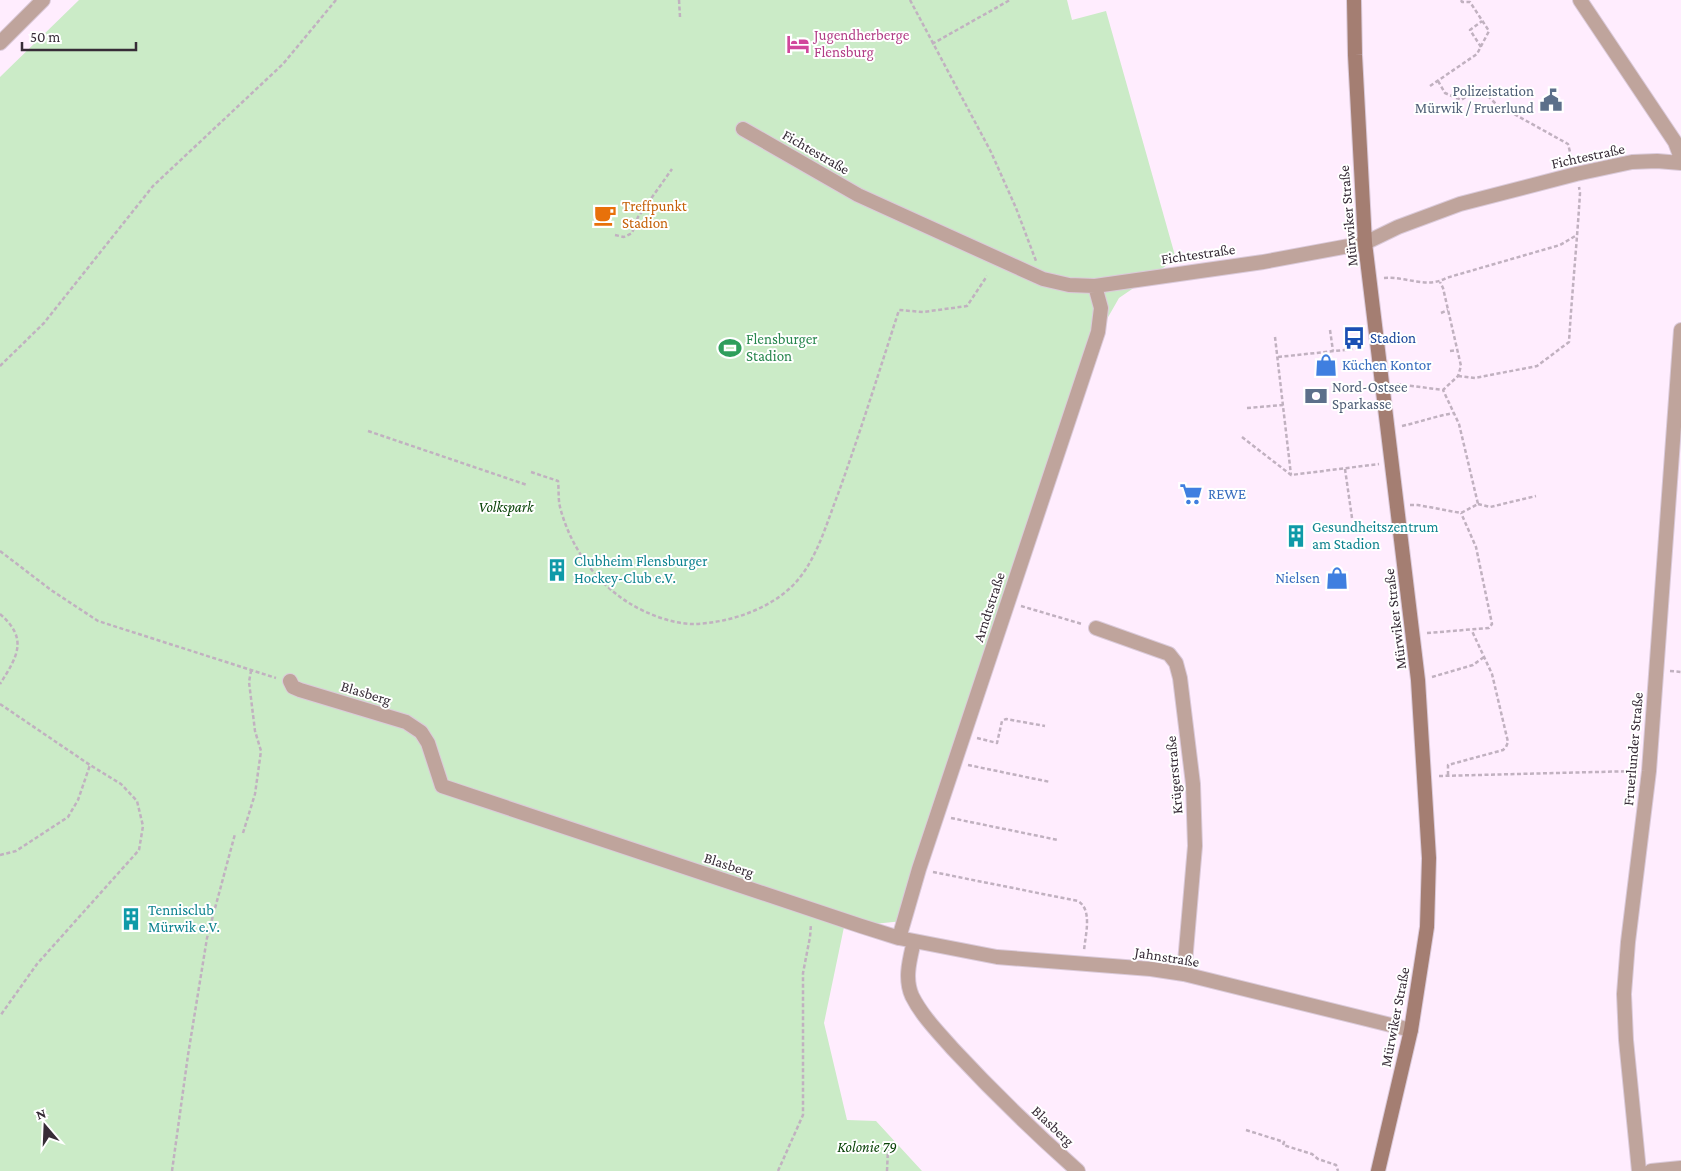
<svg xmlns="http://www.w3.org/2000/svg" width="1681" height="1171" font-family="'Crimson Pro',serif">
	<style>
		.green { fill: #cbebc7 }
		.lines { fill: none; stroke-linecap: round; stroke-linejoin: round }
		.minor-casing { stroke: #dbcada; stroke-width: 16 }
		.tertiary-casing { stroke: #dbcada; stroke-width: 16 }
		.secondary-casing { stroke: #dbcada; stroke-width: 16 }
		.path { stroke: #c1b1c0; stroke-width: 2.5; stroke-dasharray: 4 2.5; stroke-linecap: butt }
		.minor { stroke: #bfa49c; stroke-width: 14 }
		.tertiary { stroke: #bfa49c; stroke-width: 14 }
		.secondary { stroke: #a47e72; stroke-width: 14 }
		.labels { text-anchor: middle; stroke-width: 4; stroke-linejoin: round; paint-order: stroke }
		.hotel-label { font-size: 15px; fill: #b23c85; stroke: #fff; text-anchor: start }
		.service-label { font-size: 15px; fill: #4e5e75; stroke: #fff; text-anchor: end }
		.street-label { font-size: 15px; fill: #372c37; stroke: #fff }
		.food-label { font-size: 15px; fill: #c56008; stroke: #fff; text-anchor: start }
		.transit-label { font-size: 15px; fill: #164399; stroke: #fff; text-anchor: start }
		.leisure-label { font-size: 15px; fill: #27864d; stroke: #fff; text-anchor: start }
		.shop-label { font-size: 15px; fill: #366cbe; stroke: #fff; text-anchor: start }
		.park-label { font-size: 15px; font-style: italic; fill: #084206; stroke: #fff }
		.culture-label { font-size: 15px; fill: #0d838f; stroke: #fff; text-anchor: start }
	</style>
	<rect width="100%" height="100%" fill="#ffedfe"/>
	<path class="green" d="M79,0H1067L1072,20L1106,11L1176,259L1119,298L1099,333L903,921L844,927L824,1023L847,1120L876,1121L922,1171H0V77Z"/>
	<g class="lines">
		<defs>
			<path id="minor" d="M1580,0L1675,142L1681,158
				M743,129L858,195L1043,279L1069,285L1095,286L1263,262L1365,243L1398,227L1460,204L1576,174L1632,162L1657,161L1681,163
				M1096,628L1169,654L1176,663L1180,678L1193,784L1195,846L1184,974
				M290,681L293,687L300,690L406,722L421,732L428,743L442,786L861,926L899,938L997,957L1151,969L1184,974L1411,1030
				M899,938L919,869L1098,332L1101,308L1095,286
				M914,941C910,959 904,978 912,996C922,1016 938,1032 952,1048C992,1091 1034,1132 1078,1171
				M1639,1171L1626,1040L1624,994L1628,942L1649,771L1681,330
				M1651,1171L1681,1168"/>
			<path id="tertiary" d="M0,43L43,0"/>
			<path id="secondary" d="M1354,0L1355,55L1365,243L1418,680L1429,858L1427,927L1411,1030L1378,1171"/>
		</defs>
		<use href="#minor" class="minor-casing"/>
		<use href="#tertiary" class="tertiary-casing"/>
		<use href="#secondary" class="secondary-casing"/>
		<path class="path" d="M679,0L680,17
			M910,0L991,152L1016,208L1036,261
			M932,44L1010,0
			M1481,47L1470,30L1482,21
			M1438,81L1445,93L1461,100L1480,88L1496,104L1568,144L1572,160
			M1430,86L1477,54L1489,31L1470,2H1462L1461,0
			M615,235L624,237L632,233L638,217L672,169
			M1384,278C1405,276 1427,289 1446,278L1560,245L1577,235
			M1441,313L1448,310
			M1330,330L1333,351
			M1275,337L1291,475
			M1450,351L1458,350
			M1278,357L1363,348
			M0,366L44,323L153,186L283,64L336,0
			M1458,376L1475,378L1537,366L1569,342C1572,292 1577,243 1580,193L1579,187
			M1397,384L1443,390L1458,376L1461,366L1443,288L1440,282
			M1247,408L1283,405
			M1402,426C1420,422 1436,416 1454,413
			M368,431L527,485
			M1242,437L1291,475L1379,464
			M1345,469L1352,518
			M531,472L558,481C559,489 558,499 560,507C570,546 595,582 629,603C647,614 672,624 694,624C731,623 778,607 801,576C819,552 827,522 838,494C860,433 879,372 899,310L923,312L967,306L987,276
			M1478,504L1490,507L1536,496
			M1410,505H1418L1461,513L1478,504L1459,424L1443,390
			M0,551L51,590L98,621L276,678
			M1021,606L1082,624
			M0,614C29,639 17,657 0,684
			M1427,633L1489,628L1492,624L1476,547L1461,513
			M1670,671L1681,672
			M1432,677L1473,665L1484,657
			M0,704L90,765L121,784L137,801L143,826L139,850L37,964L0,1016
			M977,738L997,743L1002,721L1006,719L1045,726
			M968,765L1050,782
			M1448,775V765L1503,750L1506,747L1508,742L1492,674L1472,631
			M1439,776L1636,771
			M951,818L1058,840
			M243,833L255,794L261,751L255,731L249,682L251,671
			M0,855L16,851L68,817L78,800L90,765
			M933,872L1078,901C1093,910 1085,936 1084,951
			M1246,1130L1284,1142L1283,1145L1312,1154L1318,1159L1336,1165L1338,1171
			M172,1171L188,1055L207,938L235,834
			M778,1171L803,1115V973L810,937L811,924
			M887,1171L888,1149"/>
		<use href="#minor" class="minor"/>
		<use href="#tertiary" class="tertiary"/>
		<use href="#secondary" class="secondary"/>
	</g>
	<defs>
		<symbol id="hotel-bare" viewBox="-9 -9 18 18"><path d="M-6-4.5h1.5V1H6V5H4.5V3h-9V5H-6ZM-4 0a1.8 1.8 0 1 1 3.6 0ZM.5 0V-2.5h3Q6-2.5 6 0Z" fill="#d1479c" stroke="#fff" stroke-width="2.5" paint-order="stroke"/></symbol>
		<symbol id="civic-bare" viewBox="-9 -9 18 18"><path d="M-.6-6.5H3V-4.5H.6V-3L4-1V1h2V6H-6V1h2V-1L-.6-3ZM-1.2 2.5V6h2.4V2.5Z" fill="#5c6f8a" stroke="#fff" stroke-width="2.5" paint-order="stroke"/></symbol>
		<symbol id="cafe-bare" viewBox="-9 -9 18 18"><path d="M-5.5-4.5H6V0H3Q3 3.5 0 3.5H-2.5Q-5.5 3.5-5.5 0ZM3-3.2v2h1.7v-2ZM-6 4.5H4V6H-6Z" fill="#e8710a" stroke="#fff" stroke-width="2.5" paint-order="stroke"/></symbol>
		<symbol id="bus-bare" viewBox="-9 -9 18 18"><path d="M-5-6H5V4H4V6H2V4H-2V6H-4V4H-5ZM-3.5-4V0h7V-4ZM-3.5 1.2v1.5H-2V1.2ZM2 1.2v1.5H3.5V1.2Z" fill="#1a4fb4" stroke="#fff" stroke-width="2.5" paint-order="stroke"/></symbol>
		<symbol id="stadium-bare" viewBox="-9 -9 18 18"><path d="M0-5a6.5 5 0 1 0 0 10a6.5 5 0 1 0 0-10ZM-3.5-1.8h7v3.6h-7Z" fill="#2e9e5b" stroke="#fff" stroke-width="2.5" paint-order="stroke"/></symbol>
		<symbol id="shop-bare" viewBox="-9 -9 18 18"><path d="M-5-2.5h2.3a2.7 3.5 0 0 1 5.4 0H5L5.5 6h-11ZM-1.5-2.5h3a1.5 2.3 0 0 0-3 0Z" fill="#3f7fe0" stroke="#fff" stroke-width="2.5" paint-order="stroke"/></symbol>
		<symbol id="bank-bare" viewBox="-9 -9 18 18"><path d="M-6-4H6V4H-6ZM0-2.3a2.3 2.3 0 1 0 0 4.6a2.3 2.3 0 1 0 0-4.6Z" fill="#5c6f8a" stroke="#fff" stroke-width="2.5" paint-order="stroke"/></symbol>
		<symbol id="supermarket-bare" viewBox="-9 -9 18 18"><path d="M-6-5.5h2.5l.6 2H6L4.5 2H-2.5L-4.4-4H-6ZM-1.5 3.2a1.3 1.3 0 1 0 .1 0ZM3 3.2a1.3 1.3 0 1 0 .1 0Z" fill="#3f7fe0" stroke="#fff" stroke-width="2.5" paint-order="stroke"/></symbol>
		<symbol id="building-bare" viewBox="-9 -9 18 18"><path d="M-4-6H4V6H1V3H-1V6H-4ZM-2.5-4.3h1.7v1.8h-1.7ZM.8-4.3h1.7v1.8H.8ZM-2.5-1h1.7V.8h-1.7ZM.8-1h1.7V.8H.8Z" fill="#0f9aa8" stroke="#fff" stroke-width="2.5" paint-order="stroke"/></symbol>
	</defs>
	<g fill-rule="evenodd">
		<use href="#hotel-bare" x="782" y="28" width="32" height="32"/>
		<use href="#civic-bare" x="1535" y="84" width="32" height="32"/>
		<use href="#cafe-bare" x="589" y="199" width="32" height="32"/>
		<use href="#bus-bare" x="1338" y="322" width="32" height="32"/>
		<use href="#stadium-bare" x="714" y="332" width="32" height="32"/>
		<use href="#shop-bare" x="1310" y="349" width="32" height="32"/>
		<use href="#bank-bare" x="1300" y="380" width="32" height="32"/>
		<use href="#supermarket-bare" x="1175" y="478" width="32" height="32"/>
		<use href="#building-bare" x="1280" y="520" width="32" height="32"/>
		<use href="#building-bare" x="541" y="554" width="32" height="32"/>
		<use href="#shop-bare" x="1321" y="562" width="32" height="32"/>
		<use href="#building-bare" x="115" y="903" width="32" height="32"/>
	</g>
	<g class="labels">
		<g class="hotel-label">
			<text x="814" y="40">Jugendherberge<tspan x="814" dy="17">Flensburg</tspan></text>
		</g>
		<g class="service-label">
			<text x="1534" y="96">Polizeistation<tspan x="1534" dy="17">Mürwik / Fruerlund</tspan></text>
			<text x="1332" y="392" text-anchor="start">Nord-Ostsee<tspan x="1332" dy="17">Sparkasse</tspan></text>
		</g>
		<g class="street-label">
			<text transform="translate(816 152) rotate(30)" y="5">Fichtestraße</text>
			<text transform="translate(1588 156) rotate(-12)" y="5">Fichtestraße</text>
			<text transform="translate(1348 216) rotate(-95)" y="5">Mürwiker Straße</text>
			<text transform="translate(1198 254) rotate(-8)" y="5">Fichtestraße</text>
			<text transform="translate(989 607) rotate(-72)" y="5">Arndtstraße</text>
			<text transform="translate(1395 619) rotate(-97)" y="5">Mürwiker Straße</text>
			<text transform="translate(366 693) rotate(17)" y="5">Blasberg</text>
			<text transform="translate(1633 749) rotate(-85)" y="5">Fruerlunder Straße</text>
			<text transform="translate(1174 775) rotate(-95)" y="5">Krügerstraße</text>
			<text transform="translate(729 865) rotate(18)" y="5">Blasberg</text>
			<text transform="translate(1167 957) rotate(9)" y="5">Jahnstraße</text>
			<text transform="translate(1395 1017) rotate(-79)" y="5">Mürwiker Straße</text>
			<text transform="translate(1053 1126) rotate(43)" y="5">Blasberg</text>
		</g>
		<g class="food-label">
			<text x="622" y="211">Treffpunkt<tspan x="622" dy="17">Stadion</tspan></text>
		</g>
		<g class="transit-label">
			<text x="1370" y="343">Stadion</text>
		</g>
		<g class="leisure-label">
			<text x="746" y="344">Flensburger<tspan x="746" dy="17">Stadion</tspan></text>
		</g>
		<g class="shop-label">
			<text x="1342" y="370">Küchen Kontor</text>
			<text x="1208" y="499">REWE</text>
			<text x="1320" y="583" text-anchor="end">Nielsen</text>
		</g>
		<g class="park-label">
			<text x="506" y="512">Volkspark</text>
			<text x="867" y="1152">Kolonie 79</text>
		</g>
		<g class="culture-label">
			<text x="1312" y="532">Gesundheitszentrum<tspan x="1312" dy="17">am Stadion</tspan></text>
			<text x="574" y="566">Clubheim Flensburger<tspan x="574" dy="17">Hockey-Club e.V.</tspan></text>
			<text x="148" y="915">Tennisclub<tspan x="148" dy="17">Mürwik e.V.</tspan></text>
		</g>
	</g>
	<g transform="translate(45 1126) rotate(341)" stroke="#ffffff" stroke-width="4" paint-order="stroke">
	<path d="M0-4L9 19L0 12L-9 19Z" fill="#372c37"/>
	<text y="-8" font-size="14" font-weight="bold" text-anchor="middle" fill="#372c37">N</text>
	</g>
	<path d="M22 42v8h114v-8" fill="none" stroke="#372c37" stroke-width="2.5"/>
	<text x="30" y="42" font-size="15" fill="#372c37" stroke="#ffffff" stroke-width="4" paint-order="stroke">50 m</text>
</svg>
